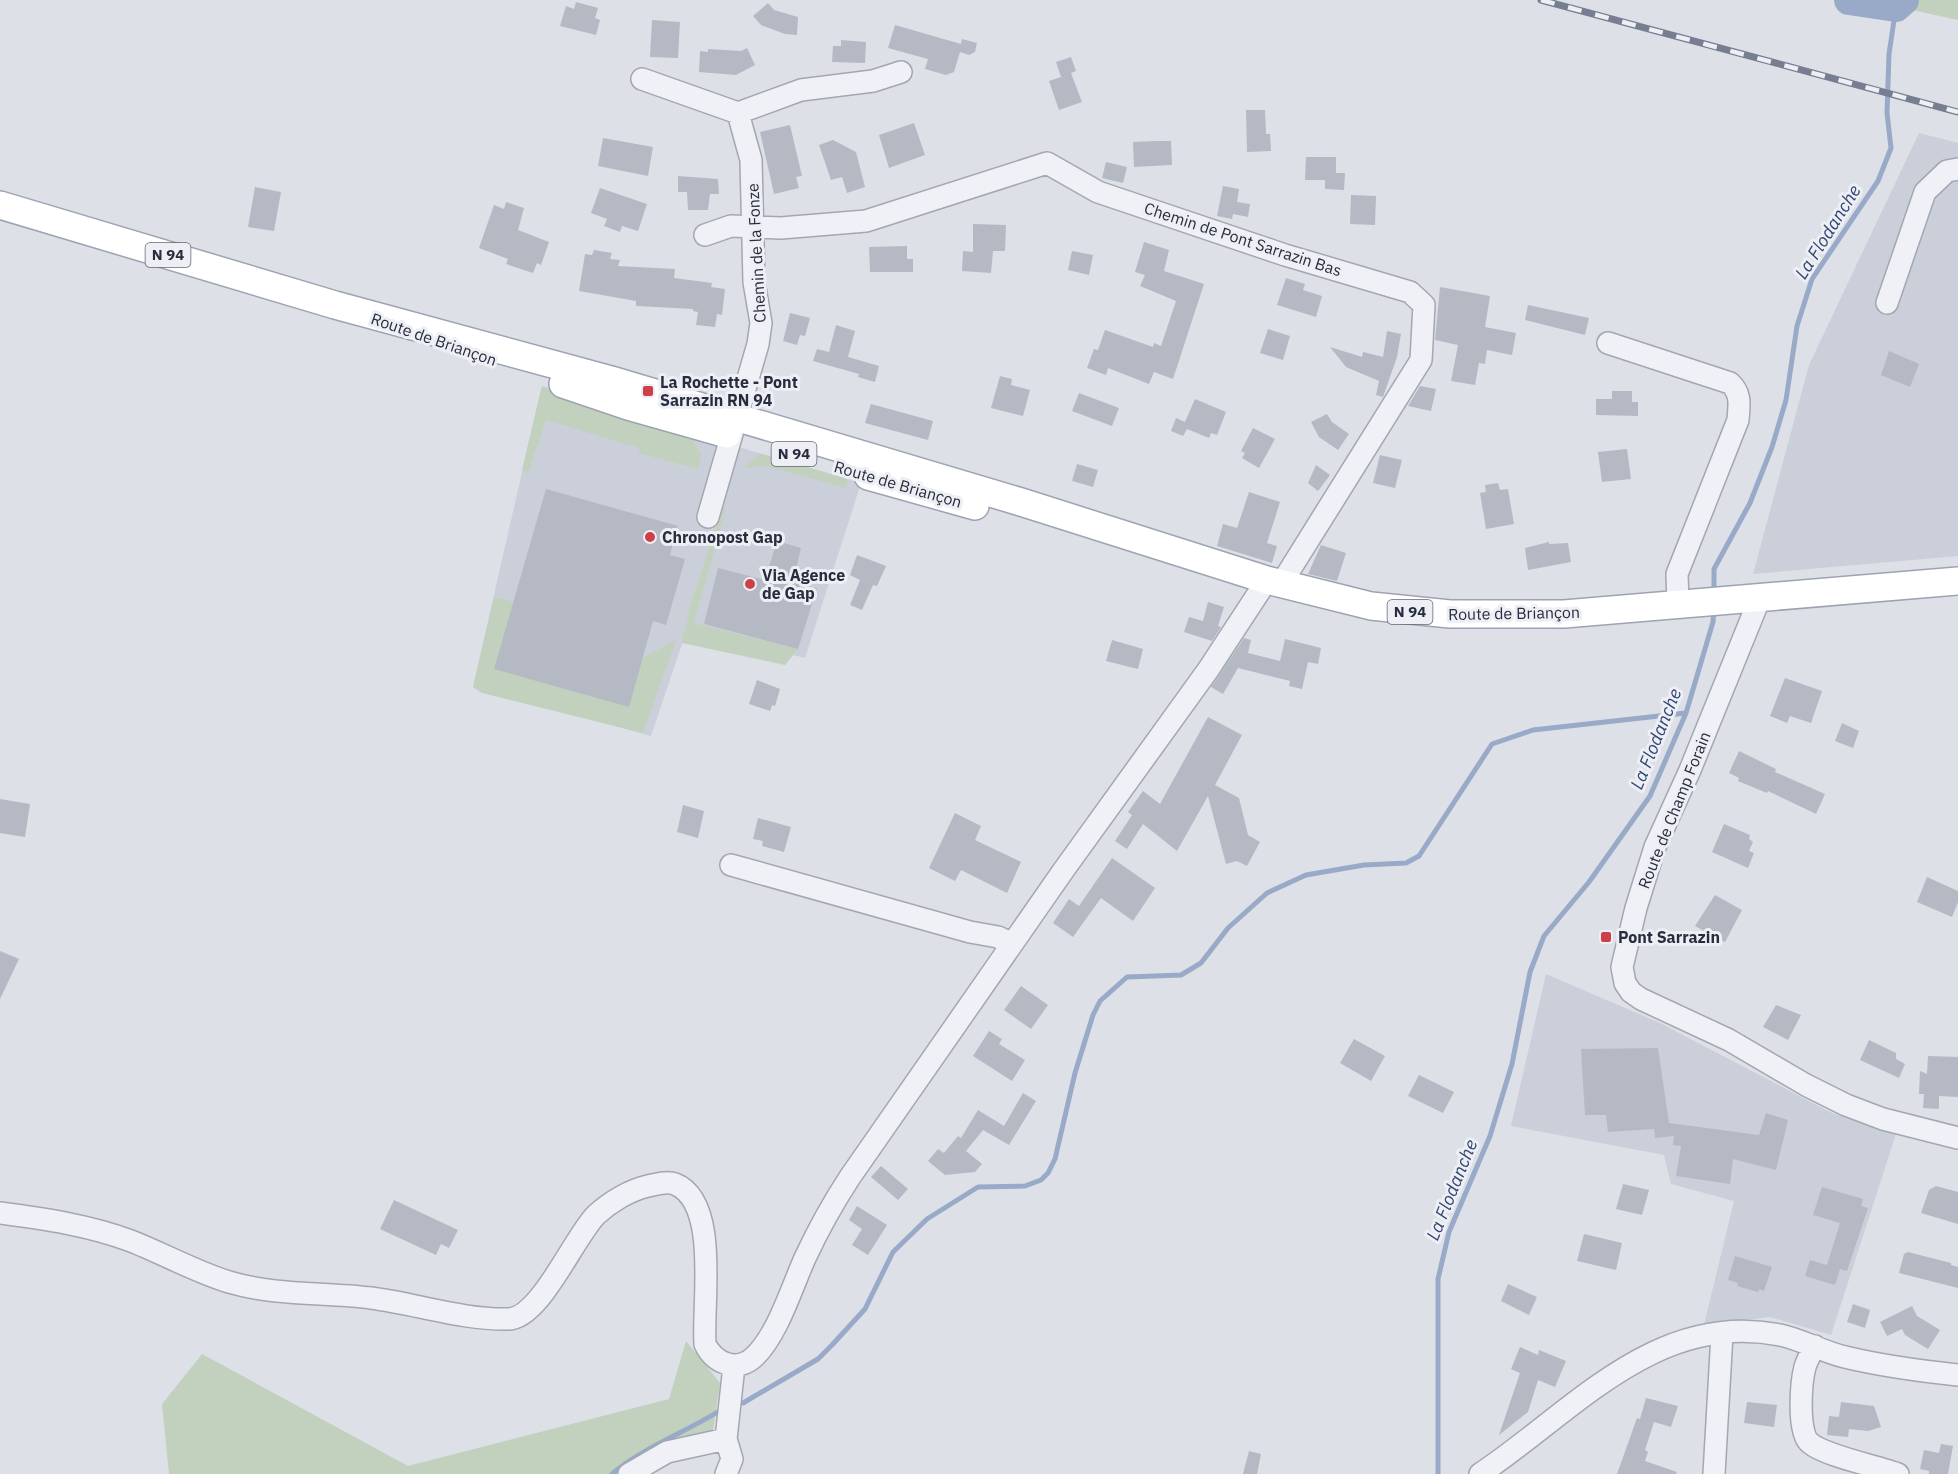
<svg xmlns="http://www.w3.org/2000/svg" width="1958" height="1474" font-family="'IBM Plex Sans',sans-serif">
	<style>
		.built { fill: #cbcfd9 }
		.green { fill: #c1d1be }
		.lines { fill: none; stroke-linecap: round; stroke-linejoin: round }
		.stream { stroke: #98aac8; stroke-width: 5 }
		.river { stroke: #98aac8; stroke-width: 30 }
		.building { fill: #b5b9c4 }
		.minor-casing { stroke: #a3a7b1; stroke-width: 24 }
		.major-casing { stroke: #9da3b3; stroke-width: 30 }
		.minor { stroke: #f0f1f6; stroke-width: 21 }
		.major { stroke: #fff; stroke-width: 27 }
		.rail-casing { stroke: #777e91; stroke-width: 7 }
		.rail { stroke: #edeff5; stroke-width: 4.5; stroke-dasharray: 14; stroke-linecap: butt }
		.poi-dot { fill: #ce4048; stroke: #edeff5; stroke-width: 2 }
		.labels { text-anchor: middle; stroke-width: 6; stroke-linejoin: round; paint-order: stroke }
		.shield { fill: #edeff5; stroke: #626775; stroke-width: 1.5 }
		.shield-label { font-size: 15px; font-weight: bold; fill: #272d3e }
		.street-label { font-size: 16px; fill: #272d3e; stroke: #edeff5 }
		.poi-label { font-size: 16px; font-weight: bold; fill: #272d3e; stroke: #edeff5; text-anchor: start }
		.water-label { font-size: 18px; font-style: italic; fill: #314772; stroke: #edeff5 }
	</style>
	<rect width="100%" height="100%" fill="#dde0e7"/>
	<path class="built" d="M1919,133L1958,143V556L1753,574L1809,365Z
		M541,389L861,483L805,658L687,629L651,736L473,687Z
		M1546,974L1660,1023L1832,1113L1896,1134L1831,1335L1770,1317L1704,1325L1734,1201L1671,1184L1664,1155L1511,1126Z"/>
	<path class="green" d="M1866,0H1958V20Z
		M542,386L680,430L693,440L701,455L698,469L639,453V448L546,420L528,473L522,470Z
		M763,454L848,479L846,488L766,466L744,468L754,457Z
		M726,508L694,623L798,649L785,665L682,643L690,606L722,509Z
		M494,597L514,602L642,658L676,640L643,733L482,693L473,687Z
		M686,1341L720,1383L713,1431L671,1463L652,1474H169L162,1404L202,1354L408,1466L669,1399Z"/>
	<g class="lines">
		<path class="stream" d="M1714,593V569L1750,503L1772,447L1786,400L1797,326L1812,279L1878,181L1891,148L1887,113L1889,54L1896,7
			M743,1403L818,1359L832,1345L865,1309L893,1252L927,1219L978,1187L1025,1186L1041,1180L1048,1173L1055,1159L1075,1073L1093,1015L1100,1001L1127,977L1181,975L1201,963L1228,928L1267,893L1306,875L1364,865L1406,863L1419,856L1492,744L1533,730L1686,713
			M612,1474C644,1447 686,1432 721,1410
			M1438,1474V1279L1449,1232L1490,1136L1512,1064L1530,972L1544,936L1589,882L1650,796L1686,713L1713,622L1714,609"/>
		<path class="river" d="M1849,0L1896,7L1904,0"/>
	</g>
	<path class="building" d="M576,2L598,8L595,18L600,20L596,35L560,26L566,6L574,9Z
		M768,3L774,10L798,17L797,35L785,34L761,25L753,16Z
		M652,20L680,22L678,58L650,57Z
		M895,25L961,44L962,39L977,43L975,52L969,55L960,52L954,72L946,75L925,69L928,59L888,48Z
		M841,40L866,42L865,63L832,62L833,46H841Z
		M747,48L755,65L736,75L699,72L700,51L708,52V49L741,51Z
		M1071,57L1076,71L1071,73L1082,102L1059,110L1049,81L1061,77L1056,62Z
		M1246,110H1265L1266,134H1270L1271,151L1247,152Z
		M914,123L925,155L889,168L879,135Z
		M790,125L802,176L796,177L799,188L774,194L760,132Z
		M603,138L653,147L648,176L598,166Z
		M833,140L856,152L865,187L847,193L842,177L831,180L819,145Z
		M1156,141H1171L1172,165L1134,167L1133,142Z
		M1306,157H1336V173H1345L1344,190L1325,189V180H1305Z
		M1106,162L1127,167L1123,183L1102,178Z
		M678,176L718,179L719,194H710L708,210H688L687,192H678Z
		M1223,186L1239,189L1237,202L1250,204L1248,217L1233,214L1232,219L1217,216Z
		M255,187L281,192L274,231L248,227Z
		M600,188L647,204L638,231L622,226L620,232L604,226L607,219L591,213Z
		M1351,195L1376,196L1375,225L1350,224Z
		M506,202L524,208L518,230L549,242L541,265L537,263L533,273L506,264L508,259L479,248L494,205L504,209Z
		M973,224L1006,225L1005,251H993L991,273L962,271L963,251L973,252Z
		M1144,242L1169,250L1164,271L1204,284L1173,379L1154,372L1149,384L1108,368L1106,375L1087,368L1094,349L1098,350L1105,330L1153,347L1154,343L1161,346L1176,301L1140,286L1145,275L1135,272Z
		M907,246V259H913V272H870L869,247Z
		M594,250L612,253L610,259L620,260L618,266L675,269L674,278L712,283L711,287L725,289L722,315L717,314L715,327L696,325L698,312L693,311V309L636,306V301L579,291L585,254L592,255Z
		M1072,251L1093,255L1089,275L1068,270Z
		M1286,278L1305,284L1303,290L1322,296L1316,317L1277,305Z
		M1440,287L1490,296L1485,327L1516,333L1512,355L1487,350L1485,364L1479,363L1475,385L1451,381L1458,345L1435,340Z
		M1528,305L1589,318L1585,335L1525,320Z
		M790,313L810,318L805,336L800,335L797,345L783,341Z
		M836,325L855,331L848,357L879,366L875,382L858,377L859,374L813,361L817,349L829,352Z
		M1268,329L1290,336L1283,360L1260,353Z
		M1387,331L1401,334L1397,357L1383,397L1376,395L1379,381L1346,367L1330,347L1362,357L1363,352L1383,357Z
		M1889,351L1919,364L1910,387L1881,375Z
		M1000,376L1012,379L1011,385L1030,390L1023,416L991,408Z
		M1420,386L1436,389L1431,411L1408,406Z
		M1612,391H1632V402H1638V416L1596,415V399H1612Z
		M1079,393L1119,408L1112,426L1072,411Z
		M1195,399L1226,412L1217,435L1211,433L1209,438L1187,429L1183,436L1171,431L1176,418L1185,422Z
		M871,404L933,421L928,440L865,423Z
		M1327,414L1332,422L1349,434L1338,450L1319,437L1311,422Z
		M1253,428L1275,439L1259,468L1242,458L1245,453L1241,451Z
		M1627,449L1631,479L1602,482L1598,452Z
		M1380,455L1402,460L1395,488L1373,483Z
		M1077,464L1098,470L1093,487L1072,481Z
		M1316,465L1330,475L1318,491L1308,483Z
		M1498,483L1500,490L1508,489L1514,524L1486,529L1480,493L1486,492L1485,485Z
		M546,489L678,526L670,555L685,559L666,625L653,621L629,707L494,669Z
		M1249,492L1280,502L1267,543L1277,546L1272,563L1217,546L1223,524L1237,528Z
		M777,541L801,548L793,582L817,588L798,649L704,624L718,568L765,580Z
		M1549,542V544L1568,543L1571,562L1528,570L1525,548Z
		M1321,545L1346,553L1337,581L1308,574Z
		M857,555L886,566L877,586L873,585L862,610L850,605L860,580L850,575Z
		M1208,602L1224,607L1218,626L1221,627L1212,641L1184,632L1189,617L1203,621Z
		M1244,638L1251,640L1248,653L1280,661L1285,639L1321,648L1318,664L1308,662L1302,689L1289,686L1290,681L1238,668L1223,694L1211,687Z
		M1112,640L1143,649L1138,669L1106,661Z
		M1785,678L1822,691L1811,723L1790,716L1787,723L1770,716Z
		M757,680L780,689L775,706L772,705L770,711L749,704Z
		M1208,717L1242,735L1215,785L1239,798L1248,835L1260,842L1247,866L1237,861L1226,864L1208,796L1177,851L1143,824L1127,849L1115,841L1132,815L1128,812L1143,791L1160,804Z
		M1842,723L1859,731L1853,748L1835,741Z
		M1739,751L1776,769L1775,772L1825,794L1816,814L1768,791L1767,793L1738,781L1739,778L1729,773Z
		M0,799L30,804L25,837L0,833Z
		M683,805L704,811L698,838L677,832Z
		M955,813L981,826L975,840L1021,862L1007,893L961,870L955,881L929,868Z
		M758,818L791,827L784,852L762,846L763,841L753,839Z
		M1724,824L1750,835L1749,839L1753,842L1749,851L1754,853L1748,868L1712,852Z
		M1112,858L1155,888L1133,921L1101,898L1073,937L1053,923L1069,899L1079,906Z
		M1927,877L1958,891V902L1952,917L1917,902Z
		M1715,895L1742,910L1725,942L1695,926Z
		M0,951L19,959L0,999Z
		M1021,986L1048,1005L1031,1029L1004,1010Z
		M1776,1005L1801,1015L1788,1040L1763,1027Z
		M989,1031L1002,1039L999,1044L1025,1060L1012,1081L973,1056Z
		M1354,1039L1385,1056L1371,1081L1340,1063Z
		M1869,1040L1896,1053V1059L1905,1064L1899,1078L1860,1060Z
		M1658,1048L1669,1123L1759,1135L1766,1113L1788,1120L1776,1170L1733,1159L1730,1184L1676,1176L1681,1146L1673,1145L1674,1136L1655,1138L1654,1129L1608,1132L1606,1115H1585L1581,1049Z
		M1928,1056L1958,1057V1097L1939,1096V1109L1923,1108L1924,1094H1919L1920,1071L1927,1074Z
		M1419,1075L1454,1092L1443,1113L1408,1096Z
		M1023,1093L1036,1101L1009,1145L983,1130L966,1151L982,1164L975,1172L945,1175L928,1161L938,1149L944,1153L958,1136L961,1138L978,1110L1004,1126Z
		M881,1166L908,1189L898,1200L871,1177Z
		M1623,1184L1649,1190L1642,1215L1616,1209Z
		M1936,1186L1958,1192V1224L1921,1213L1929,1190Z
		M1822,1187L1863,1199L1861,1206L1868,1208L1847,1271L1840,1269L1835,1285L1805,1276L1810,1260L1827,1265L1840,1223L1813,1215Z
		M394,1200L458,1230L449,1248L441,1244L436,1255L380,1229Z
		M857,1206L887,1225L868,1255L852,1245L862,1229L849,1220Z
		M1584,1234L1622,1243L1616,1270L1577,1261Z
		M1908,1252L1951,1263V1265L1958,1267V1288L1899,1273L1904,1254Z
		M1735,1256L1772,1267L1764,1291L1759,1289L1758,1292L1737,1286L1738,1283L1728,1280Z
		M1508,1284L1537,1297L1529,1315L1501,1301Z
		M1853,1304L1870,1310L1865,1328L1847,1322Z
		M1912,1306L1917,1316L1940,1330L1928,1349L1905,1335L1902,1329L1887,1336L1880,1322Z
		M1520,1347L1538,1355L1539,1350L1566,1361L1555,1387L1538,1380L1528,1412L1499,1435L1520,1373L1511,1369Z
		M1646,1398L1678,1406L1671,1427L1654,1422L1645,1450L1648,1452L1645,1461L1677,1472L1676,1474H1617L1637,1418L1640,1419Z
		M1747,1402L1777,1405L1774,1427L1744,1423Z
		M1841,1402L1874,1406L1881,1427L1868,1431L1849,1429L1848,1437L1827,1435L1829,1416L1839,1417Z
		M1941,1444L1953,1446L1948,1474H1929V1471L1920,1469L1924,1450L1939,1453Z
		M1249,1451L1261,1454L1257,1474H1243Z"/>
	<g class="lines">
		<defs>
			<path id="minor" d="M642,79L738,113
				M705,235L731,226L781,228L866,221L1047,163L1098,192L1285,255L1410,292L1424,305L1421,360L1281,584
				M1887,303L1925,192L1947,171L1958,169
				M1608,343L1730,383C1742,394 1739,406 1738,420L1677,574L1678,604
				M708,517L758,344L761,323L754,282L751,160L738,113L801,90L873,81L901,72
				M1757,596V605L1690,770L1655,847L1636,908L1622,967L1625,983L1631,992L1641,999L1729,1040L1806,1085L1846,1105L1883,1119L1958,1138
				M731,865L970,932L998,937L1012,944
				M0,1213C45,1219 88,1225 131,1241C164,1254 196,1272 229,1282C276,1296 324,1292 371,1298C417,1304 463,1320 508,1319C540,1319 574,1237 596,1215C610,1202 630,1190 648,1186C656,1184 668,1181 675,1184C720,1202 702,1304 705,1344C714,1363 737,1373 754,1357C777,1336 792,1287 805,1258C818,1230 833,1203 850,1177L1063,871L1208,670L1267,580
				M1815,1346C1811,1353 1807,1360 1805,1367C1801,1382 1797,1433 1810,1443C1825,1456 1877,1466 1898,1474
				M629,1474L667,1452L726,1439
				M726,1474L732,1459L726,1439L734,1366
				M1480,1474C1572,1413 1656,1310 1780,1335C1803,1340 1823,1352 1845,1357C1882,1366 1920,1371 1958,1375
				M1714,1474L1722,1334"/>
			<path id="major" d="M0,205L335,305L611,380L1021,502L1267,580L1371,606L1450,614H1564L1958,581
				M563,384L628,406L727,434
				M868,476L975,506"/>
		</defs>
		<use href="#minor" class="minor-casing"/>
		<use href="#major" class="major-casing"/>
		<use href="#minor" class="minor"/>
		<use href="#major" class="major"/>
		<defs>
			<path id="rail" d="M1541,0L1958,112"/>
		</defs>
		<use href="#rail" class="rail-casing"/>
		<use href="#rail" class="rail"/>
	</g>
	<g class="poi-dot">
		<rect x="642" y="385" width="12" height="12" rx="3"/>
		<circle cx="650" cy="537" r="6"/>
		<circle cx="750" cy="584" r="6"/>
		<rect x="1600" y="931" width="12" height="12" rx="3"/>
	</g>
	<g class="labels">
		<g class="shield">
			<rect x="145.5" y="243" width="45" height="24" rx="4.5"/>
			<rect x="771.5" y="442" width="45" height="24" rx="4.5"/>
			<rect x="1387.5" y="600" width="45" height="24" rx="4.5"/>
		</g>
		<g class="shield-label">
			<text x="168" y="260">N 94</text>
			<text x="794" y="459">N 94</text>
			<text x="1410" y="617">N 94</text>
		</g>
		<g class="street-label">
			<text transform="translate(1243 239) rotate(18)" y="6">Chemin de Pont Sarrazin Bas</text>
			<text transform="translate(756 253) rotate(-93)" y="6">Chemin de la Fonze</text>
			<text transform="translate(434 339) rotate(19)" y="6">Route de Briançon</text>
			<text transform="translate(898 484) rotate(16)" y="6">Route de Briançon</text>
			<text transform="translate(1514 613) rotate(-1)" y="6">Route de Briançon</text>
			<text transform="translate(1674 810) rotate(-68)" y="6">Route de Champ Forain</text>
		</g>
		<g class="poi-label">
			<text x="660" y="388">La Rochette - Pont<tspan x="660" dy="18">Sarrazin RN 94</tspan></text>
			<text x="662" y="543">Chronopost Gap</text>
			<text x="762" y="581">Via Agence<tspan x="762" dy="18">de Gap</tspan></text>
			<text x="1618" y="943">Pont Sarrazin</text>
		</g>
		<g class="water-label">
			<text transform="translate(1828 232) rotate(-58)" y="6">La Flodanche</text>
			<text transform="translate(1656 739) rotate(-68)" y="6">La Flodanche</text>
			<text transform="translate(1452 1190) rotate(-68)" y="6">La Flodanche</text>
		</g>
	</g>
</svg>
